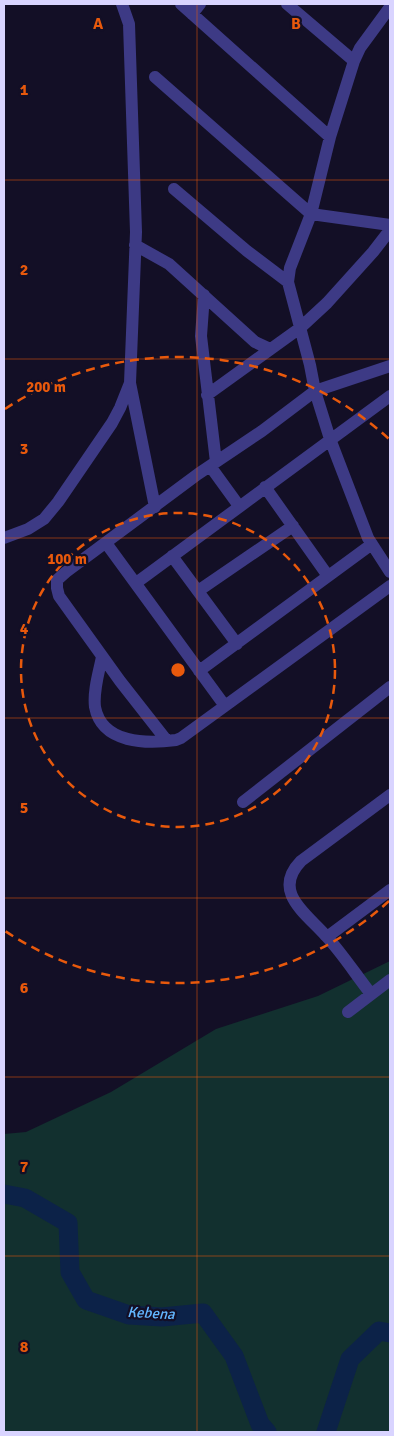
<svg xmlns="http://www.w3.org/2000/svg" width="394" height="1436" font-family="Signika,sans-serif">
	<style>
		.green { fill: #12302f }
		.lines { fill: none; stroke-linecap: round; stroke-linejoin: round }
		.river { stroke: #0c2248; stroke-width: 19 }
		.minor { stroke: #3d3a85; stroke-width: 12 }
		.grid { fill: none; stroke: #e8590c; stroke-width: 1; stroke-opacity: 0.55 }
		.ring { fill: none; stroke: #e8590c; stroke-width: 2.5; stroke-dasharray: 9 6 }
		.labels { text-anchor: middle; stroke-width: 4.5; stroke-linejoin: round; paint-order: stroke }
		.water-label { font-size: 15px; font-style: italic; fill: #62b6ff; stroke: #130f26 }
		.grid-label { font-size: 16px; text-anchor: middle; font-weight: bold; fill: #e8590c; stroke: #130f26; stroke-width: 4.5; stroke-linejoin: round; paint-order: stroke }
		.centre { fill: #e8590c; stroke: #130f26; stroke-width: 2.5 }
		.ring-label { font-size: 15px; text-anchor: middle; font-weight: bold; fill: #e8590c; stroke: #130f26; stroke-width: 4.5; stroke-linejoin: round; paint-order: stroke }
	</style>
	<rect width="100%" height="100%" fill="#130f26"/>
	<path class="green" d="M390,961V1432H4V1134L26,1132L111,1092L216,1029L318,996Z"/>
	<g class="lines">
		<path class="river" d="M4,1194L25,1198L68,1223L70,1272L86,1300L129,1315L162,1317L203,1313L234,1356L260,1424L267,1432
			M326,1432L350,1359L379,1331L390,1333"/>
		<path class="minor" d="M122,4L129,24L136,232L130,383L155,507
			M181,4L330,137
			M287,4L354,61
			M390,7L360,48L354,61L330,137L311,214L290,268L288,282L310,365L315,391L330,439L368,538L390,572
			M192,14L200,4
			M155,77L311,214L390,225
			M174,189L247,251L288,282
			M135,245L169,264L255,342L270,349
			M204,295L201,336L216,462
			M207,395L300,328L327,303L373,252L390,230
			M210,466L239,506
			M265,487L328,576
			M4,538L28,529L44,519L58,502L112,423L120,408L130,383
			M106,543L225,706
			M172,556L237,644
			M136,583L390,396
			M198,591L293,526
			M102,657C99,672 93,691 95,707C102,744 147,744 176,740L181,738L390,586
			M199,671L372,544
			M167,741L120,681L59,596L57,588V580L66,572L198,474L262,431L315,391L390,366
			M243,802L390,687
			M327,937L390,890
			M371,994C356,975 342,953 326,936C307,914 271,892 301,861L390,795
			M348,1012L390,980"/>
	</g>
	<path class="grid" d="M197,4V1432M4,180H390M4,359H390M4,538H390M4,718H390M4,898H390M4,1077H390M4,1256H390"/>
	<g class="ring">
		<circle cx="178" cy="670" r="157"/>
		<path d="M389 901A313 313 0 0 1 5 931M5 409A313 313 0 0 1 389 439"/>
	</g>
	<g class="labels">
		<g class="water-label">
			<text transform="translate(151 1313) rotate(3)" y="5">Kebena</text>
		</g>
	</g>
	<g class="grid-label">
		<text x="98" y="29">A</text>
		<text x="296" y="29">B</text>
		<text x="24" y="95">1</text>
		<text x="24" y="275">2</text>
		<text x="24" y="454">3</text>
		<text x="24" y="634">4</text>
		<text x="24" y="813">5</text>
		<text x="24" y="993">6</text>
		<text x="24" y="1172">7</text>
		<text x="24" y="1352">8</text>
	</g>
	<circle cx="178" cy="670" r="8" class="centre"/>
	<g class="ring-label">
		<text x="46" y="392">200 m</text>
		<text x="67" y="564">100 m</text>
	</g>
	<rect width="394" height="1436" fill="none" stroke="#d9d4ff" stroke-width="10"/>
</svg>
